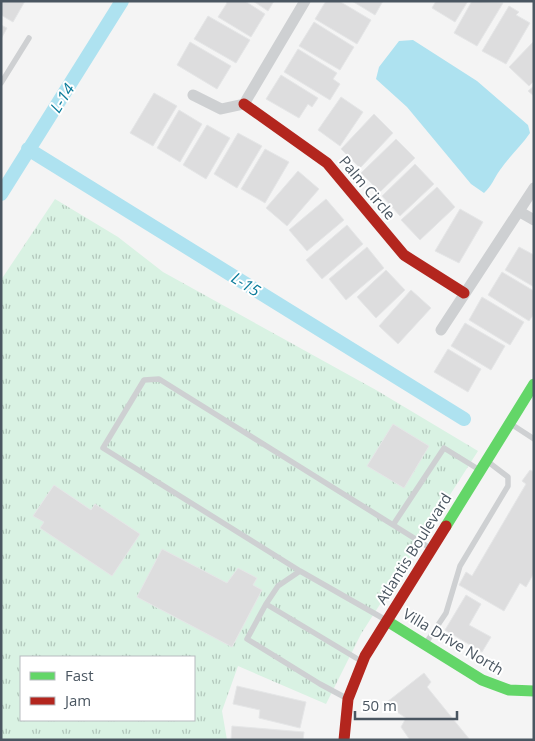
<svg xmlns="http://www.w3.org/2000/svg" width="535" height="741" font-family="'Open Sans',sans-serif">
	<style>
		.grass { fill: url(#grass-tufts); fill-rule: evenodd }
		.water { fill: #aee2f0 }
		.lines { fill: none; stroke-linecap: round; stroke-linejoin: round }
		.canal { stroke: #aee2f0; stroke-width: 14 }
		.building { fill: #ddddde; stroke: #e5e6e7 }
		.lane { stroke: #ced0d2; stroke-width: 5.5 }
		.street { stroke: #ced0d2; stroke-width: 11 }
		.fast { stroke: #63d668; stroke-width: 11 }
		.jam { stroke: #b3261e; stroke-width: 11 }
		.labels { text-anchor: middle; stroke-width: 4; stroke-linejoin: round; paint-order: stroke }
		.street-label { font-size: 15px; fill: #4a5661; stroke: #fff }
		.water-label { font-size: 16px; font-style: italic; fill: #0c7c9b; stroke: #fff }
	</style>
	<defs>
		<pattern id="grass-tufts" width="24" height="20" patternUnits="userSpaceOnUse" patternTransform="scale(1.25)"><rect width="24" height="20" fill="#d9f2e3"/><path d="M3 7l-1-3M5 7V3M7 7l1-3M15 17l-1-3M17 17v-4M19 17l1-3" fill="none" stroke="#b2c7bb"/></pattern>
	</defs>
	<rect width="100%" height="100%" fill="#f4f4f4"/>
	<path class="grass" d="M55,199L118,237L163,272L376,390L478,451L361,634L326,704L238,666L222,711L227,740H1V280ZM21,657H194V720H21Z"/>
	<path class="water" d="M413,40L477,81L528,125L530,133C521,146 509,157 500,170C494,178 492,186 484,193L471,184L407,107L376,79L379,67L399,41Z"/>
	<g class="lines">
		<path class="canal" d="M28,149L464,419
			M1,194L122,1"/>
	</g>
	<path class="building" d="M1,1H25L13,22L1,15Z
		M225,1H245L265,14L251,37L218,17L227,3Z
		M253,1H274L268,11Z
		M326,1H339L371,20L357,44L315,19Z
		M352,1H383L375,15Z
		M436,1H468L455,22L432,8Z
		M472,1L503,3L477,46L454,33Z
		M509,6L519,12L516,15L530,23L506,64L482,51Z
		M208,16L250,40L236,63L194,39Z
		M314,22L354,47L340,70L299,46Z
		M1,25L7,28L1,39Z
		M534,41V81L529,86L509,67Z
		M190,42L231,66L217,89L177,65Z
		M298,49L337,73L333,79L340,84L330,100L284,72Z
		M281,75L318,98L312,107L308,104L299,118L266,99Z
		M534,86V96L528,91Z
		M154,93L177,106L153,146L130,133Z
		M341,97L363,112L340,146L318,130Z
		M179,110L202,124L180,162L157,148Z
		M374,114L393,133L360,168L341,149Z
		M207,125L230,138L206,179L183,165Z
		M238,133L262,146L237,188L214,174Z
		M396,139L415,158L380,192L361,173Z
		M265,149L289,162L265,203L241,189Z
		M415,164L434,184L400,216L382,196Z
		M298,171L319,189L287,226L266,208Z
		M437,187L455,207L420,240L401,220Z
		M326,199L344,220L307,251L289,230Z
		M460,209L483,222L459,263L435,251Z
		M347,225L363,244L322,279L306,260Z
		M367,247L384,268L346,300L329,279Z
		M519,247L534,255V287L505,270Z
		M386,270L405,290L376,318L357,297Z
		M502,272L534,291V314L529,321L488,295Z
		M411,290L431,308L398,344L379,326Z
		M482,297L524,322L510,345L469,320Z
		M465,323L505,346L491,370L451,346Z
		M448,349L481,369L468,392L434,372Z
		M393,424L429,446L404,488L367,466Z
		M530,470L534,472V573L526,587L520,583L504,611L459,585L466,572L472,576L526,484L522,481Z
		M54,485L91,510L95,504L140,534L112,576L40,528L44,522L33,516Z
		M162,549L227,583L238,568L257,578L253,585L262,590L232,647L137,597Z
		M466,595L481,604L469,625L491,637L482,652L445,630Z
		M424,673L431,682L427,687L470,740H410L401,727L406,718L394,710L387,702Z
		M237,686L306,702L300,728L259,718L260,710L233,704Z
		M232,726L304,732L303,740H231Z"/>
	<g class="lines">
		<path class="lane" d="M1,83L29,38
			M511,424L534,439
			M393,525L444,448L478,469
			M300,571L103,448L144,380L159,379L430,548
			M266,604L278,586L300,571L386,620
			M426,643L446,613L460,566L508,486V477L487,461
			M348,699L320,684L247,639L266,604L361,661"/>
		<path class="street" d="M193,95L221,109L244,104L305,1
			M520,212L534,220
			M441,330L534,188"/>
		<path class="fast" d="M446,526L534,384
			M387,621L482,680L509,690L534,691"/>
		<path class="jam" d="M244,104L327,163L404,255L464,293
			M344,740L348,699L365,656L446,526"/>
	</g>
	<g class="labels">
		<g class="street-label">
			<text transform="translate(367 188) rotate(50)" y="5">Palm Circle</text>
			<text transform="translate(414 549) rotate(-58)" y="5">Atlantis Boulevard</text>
			<text transform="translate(453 642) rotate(31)" y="5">Villa Drive North</text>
		</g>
		<g class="water-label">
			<text transform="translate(62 98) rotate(-58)" y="6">L-14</text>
			<text transform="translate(246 284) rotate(32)" y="6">L-15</text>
		</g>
	</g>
	<rect width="535" height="741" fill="none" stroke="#4a5661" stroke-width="5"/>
	<rect x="20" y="656" width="175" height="65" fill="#ffffff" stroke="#b7bbc0"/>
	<rect x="30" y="672" width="25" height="8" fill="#63d668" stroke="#b7bbc0"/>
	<text x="65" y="681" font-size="15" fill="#4a5661">Fast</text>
	<rect x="30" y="697" width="25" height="8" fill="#b3261e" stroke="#b7bbc0"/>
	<text x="65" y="706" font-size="15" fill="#4a5661">Jam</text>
	<path d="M355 711v8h102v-8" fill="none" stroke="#4a5661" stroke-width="2.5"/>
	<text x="362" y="711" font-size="15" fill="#4a5661" stroke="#ffffff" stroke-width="4" paint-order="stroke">50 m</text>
</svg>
